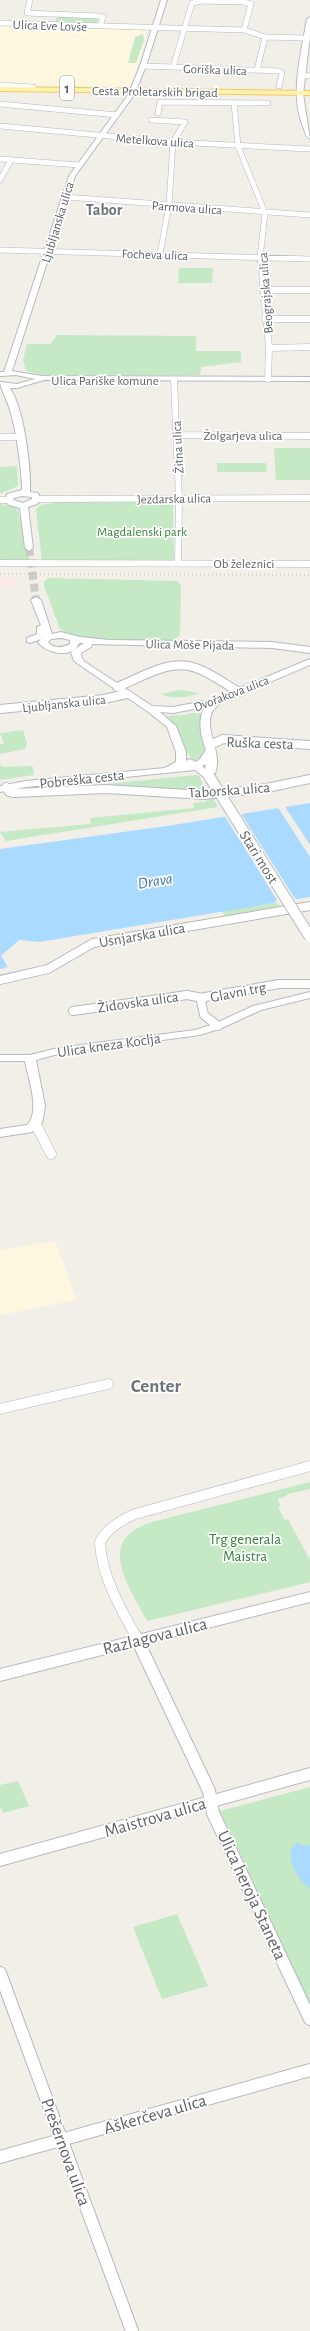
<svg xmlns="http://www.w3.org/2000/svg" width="310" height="2331" font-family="'Alegreya Sans',sans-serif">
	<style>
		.commercial { fill: #fef7e0 }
		.medical { fill: #fce8e6 }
		.green { fill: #c5e8c5 }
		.water { fill: #aadaff }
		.pier { fill: #f1efe8 }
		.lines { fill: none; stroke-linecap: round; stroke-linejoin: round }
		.secondary-tunnel { stroke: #ccccc8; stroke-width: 8; stroke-dasharray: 8 4; stroke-linecap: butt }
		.street-far4-casing { stroke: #b5b8bc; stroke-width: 6 }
		.street-far3-casing { stroke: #b5b8bc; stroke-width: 7 }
		.street-far2-casing { stroke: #b5b8bc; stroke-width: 10 }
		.street-far1-casing { stroke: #b5b8bc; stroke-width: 11 }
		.street-casing { stroke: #b5b8bc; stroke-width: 14 }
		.secondary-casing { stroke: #b6babf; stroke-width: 2 }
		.primary-casing { stroke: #f2c960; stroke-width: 2 }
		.street-far4 { stroke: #fff; stroke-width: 5 }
		.street-far3 { stroke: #fff; stroke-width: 6 }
		.street-far2 { stroke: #fff; stroke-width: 8 }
		.street-far1 { stroke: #fff; stroke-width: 10 }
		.street { stroke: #fff; stroke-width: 12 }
		.secondary { fill: #fff; fill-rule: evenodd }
		.primary { fill: #fff2af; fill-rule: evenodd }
		.rail { stroke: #b6b7b8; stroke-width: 2; stroke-dasharray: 0.5 3.5; stroke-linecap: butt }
		.secondary-bridge-casing { stroke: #b6babf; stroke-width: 12; stroke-linecap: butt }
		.secondary-bridge { stroke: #fff; stroke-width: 10 }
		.labels { text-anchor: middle; stroke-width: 3.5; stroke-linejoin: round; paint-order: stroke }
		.far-street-label { font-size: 13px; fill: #5f6368; stroke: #fff }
		.far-park-label { font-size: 13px; fill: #348238; stroke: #fff }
		.shield { fill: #fff; stroke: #8f9295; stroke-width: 1 }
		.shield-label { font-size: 14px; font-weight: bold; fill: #5f6368 }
		.street-label { font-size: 15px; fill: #5f6368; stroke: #fff }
		.park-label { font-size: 15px; fill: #348238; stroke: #fff }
		.far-district-label { font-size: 16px; font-weight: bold; fill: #70757a; stroke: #fff }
		.water-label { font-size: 16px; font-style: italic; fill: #4174aa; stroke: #fff }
		.near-street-label { font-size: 18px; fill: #5f6368; stroke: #fff }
		.district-label { font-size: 19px; font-weight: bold; fill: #70757a; stroke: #fff }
	</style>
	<rect width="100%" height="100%" fill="#f1efe8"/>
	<path class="commercial" d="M0,24L148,28L132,87L0,85Z
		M55,1241L77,1300L0,1315V1250Z"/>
	<path class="medical" d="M0,577H18L17,586H0Z"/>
	<path class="green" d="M57,16L97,18L98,19L96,24L55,23Z
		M143,34L144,40L136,63H128L135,37Z
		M179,268H213L212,283H178Z
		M57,335L196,336V351H241V362L201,367L200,375H42L26,371L23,360L27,344H51Z
		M274,448H310V480H276Z
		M217,463H266L267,472H217Z
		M17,466L18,486L0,494V467Z
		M173,499L174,562H42L36,510L40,505L74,500Z
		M0,504L12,506L18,510L30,562H0Z
		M49,578L177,581L181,586L180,635L172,642C138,641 90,647 60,629L44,586V581Z
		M179,690L200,693C189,697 170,700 161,694Z
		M196,712L200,713L205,751L201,759L195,760C184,756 178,726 167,716L185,715Z
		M23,730L27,743L25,749L0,754V744H4L0,733Z
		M0,765L4,767L31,766L33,767L34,775L0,780Z
		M196,775L199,776L207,791H210L193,792L107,784Z
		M212,797L218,807L6,841L0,832L91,824L90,818L194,808L193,803L205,802Z
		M276,903L281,906L225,916L222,911Z
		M310,1482V1489L287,1494V1496L277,1499L281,1506L278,1508L285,1520L288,1519L310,1560V1582L147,1621C129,1586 94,1540 152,1522Z
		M18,1781L29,1806L3,1813L0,1806V1785Z
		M310,1787V2004L220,1811Z
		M177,1914L208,1986L162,1999L133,1927Z"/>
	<path class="water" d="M310,803V897L39,942L19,940L1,956L8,967L0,969V849L167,826Z
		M298,1842L303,1846L310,1845V1889C299,1879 290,1866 290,1850Z"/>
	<path class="pier" d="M284,805L310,845V857L277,806Z
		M240,812L294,897L297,900L277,904L275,901L277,900L224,815Z"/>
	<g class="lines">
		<path class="secondary-tunnel" d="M29,548L36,600"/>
		<defs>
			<path id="street-far4" d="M30,0L27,13L98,16L103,17L100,26
				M238,0L251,4L244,30L265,37L257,70
				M239,2L202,1L192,3L173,67L279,71L282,73L279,86
				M0,23L244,30
				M265,37L306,38
				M143,66L173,67
				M302,75L310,76
				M0,85L33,87
				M234,103L238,146L265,213L260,258L263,284
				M0,104L117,115
				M158,113L160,102L268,103
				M151,120L185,122L173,142L169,205L160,254
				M0,126L173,142L310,149
				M0,159L79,165
				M0,180L11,160
				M65,197L310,215
				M0,250L310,259"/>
			<path id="street-far3" d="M263,283L269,348L268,379
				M263,290H310
				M265,319H310
				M269,348L310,347
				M174,380L179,498L178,563
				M176,435L310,436
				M0,437H20
				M38,499L310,498
				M0,500H8
				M0,563L310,564"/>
			<path id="street-far2" d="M117,687C141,678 169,658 196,668C211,673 225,684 239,692
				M0,709L104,699L127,694
				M210,745L223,739L310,745
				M6,787L9,792L14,793L106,789L204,795L267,788L310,779
				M0,980L48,969L93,943L310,906
				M73,1011L187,995L203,998
				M218,1026L204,1015L201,1001L205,997L279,984H310"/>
			<path id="street-far1" d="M36,1125L51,1154
				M0,1409L108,1384
				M137,1638C121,1610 101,1575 100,1542C107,1528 121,1520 135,1514L310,1466"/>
			<path id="street" d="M136,1637L209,1791L213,1813L310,2019
				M0,1973L132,2331
				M0,2157L310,2070"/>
			<path id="secondary" d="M161,0H167L146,66L134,95L75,176L12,371L42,376L310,377V381L44,380L17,388H10C24,409 31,466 30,492L38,493L41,500L37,504L28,507L33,548L29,551L25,548L20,508L9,505L5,501L7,494L22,490V484C20,459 17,434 10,410C8,402 0,388 0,382L17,384L35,379L16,375L2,376H0V372H4L69,176L128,95L140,66ZM22,496L32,497V499L23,503L13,500L14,498Z
				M310,17V37L303,94L310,139C306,137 305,133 304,129C289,95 301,54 307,19Z
				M36,597L41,600L52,634L61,632L80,637L109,640L272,642L310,647V653L272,648L92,644L91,647L81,653L82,658L85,662L152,706L173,707L210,700L310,659V665L220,703C218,706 213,709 212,712C203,732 226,755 213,778H205L195,770L26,787L0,792V786L26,781L165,768L176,762V752L167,727L147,711L74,661L71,652L84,643H79C74,659 46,654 38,642L41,639L30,643L27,642V638L37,634V627L41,625L31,600ZM61,638L70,640V644C62,648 54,649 48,642L51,639ZM205,707C197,719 201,737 206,750L199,760L196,762L190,759L186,761V752L176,726L160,712L173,713ZM206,764L205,769L202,766Z
				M310,992V998L261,1010L222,1028L200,1035L58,1054L36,1060L45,1106L42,1123L32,1132L0,1137V1129L27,1125C41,1111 28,1079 25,1061H0V1055H30L58,1048L195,1030L214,1024L253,1006Z
				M310,1592V1602L0,1681V1669Z
				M310,1768V1780L0,1866V1854Z"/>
			<path id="primary" d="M0,87L310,91V95L0,91Z"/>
		</defs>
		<use href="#street-far4" class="street-far4-casing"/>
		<use href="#street-far3" class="street-far3-casing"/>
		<use href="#street-far2" class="street-far2-casing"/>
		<use href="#street-far1" class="street-far1-casing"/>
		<use href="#street" class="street-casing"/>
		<use href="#secondary" class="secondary-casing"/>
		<use href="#primary" class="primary-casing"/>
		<use href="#street-far4" class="street-far4"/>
		<use href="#street-far3" class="street-far3"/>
		<use href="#street-far2" class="street-far2"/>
		<use href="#street-far1" class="street-far1"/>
		<use href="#street" class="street"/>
		<use href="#secondary" class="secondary"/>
		<use href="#primary" class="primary"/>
		<path class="rail" d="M0,574L310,575"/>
		<defs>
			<path id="secondary-bridge" d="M209,776L310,937"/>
		</defs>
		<use href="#secondary-bridge" class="secondary-bridge-casing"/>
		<use href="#secondary-bridge" class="secondary-bridge"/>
	</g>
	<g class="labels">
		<g class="far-street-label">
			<text transform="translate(50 25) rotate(2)" y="5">Ulica Eve Lovše</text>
			<text transform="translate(215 69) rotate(2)" y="5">Goriška ulica</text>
			<text transform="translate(155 91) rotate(1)" y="5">Cesta Proletarskih brigad</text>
			<text transform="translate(155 140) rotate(4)" y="5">Metelkova ulica</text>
			<text transform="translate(187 207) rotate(4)" y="5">Parmova ulica</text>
			<text transform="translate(57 222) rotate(-73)" y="5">Ljubljanska ulica</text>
			<text transform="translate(155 254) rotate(2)" y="5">Focheva ulica</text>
			<text transform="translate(265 293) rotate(-94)" y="5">Beograjska ulica</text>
			<text x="105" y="385">Ulica Pariške komune</text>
			<text x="243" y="440">Žolgarjeva ulica</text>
			<text transform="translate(177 447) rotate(-93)" y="5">Žitna ulica</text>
			<text transform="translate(174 498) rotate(-1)" y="5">Jezdarska ulica</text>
			<text x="244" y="568">Ob železnici</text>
			<text transform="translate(190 644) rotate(1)" y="5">Ulica Moše Pijada</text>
			<text transform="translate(231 693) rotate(-21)" y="5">Dvořakova ulica</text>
			<text transform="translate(64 703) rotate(-6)" y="5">Ljubljanska ulica</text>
		</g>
		<g class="far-park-label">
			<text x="142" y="536">Magdalenski park</text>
		</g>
		<rect class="shield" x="60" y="76" width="14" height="24" rx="3"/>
		<g class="shield-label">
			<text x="67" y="93">1</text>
		</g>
		<g class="street-label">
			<text transform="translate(260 743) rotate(2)" y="5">Ruška cesta</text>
			<text transform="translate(82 779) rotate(-6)" y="5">Pobreška cesta</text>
			<text transform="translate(229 790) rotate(-4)" y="5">Taborska ulica</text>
			<text transform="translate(259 857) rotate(58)" y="5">Stari most</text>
			<text transform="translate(142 935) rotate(-10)" y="5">Usnjarska ulica</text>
			<text transform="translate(238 992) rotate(-11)" y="5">Glavni trg</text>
			<text transform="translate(138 1002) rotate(-8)" y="5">Židovska ulica</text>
			<text transform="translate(109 1045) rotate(-8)" y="5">Ulica kneza Koclja</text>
		</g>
		<g class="park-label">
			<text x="245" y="1544">Trg generala<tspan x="245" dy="17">Maistra</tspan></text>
		</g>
		<g class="far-district-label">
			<text x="104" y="215">Tabor</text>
		</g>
		<g class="water-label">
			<text transform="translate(155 880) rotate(-9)" y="6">Drava</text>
		</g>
		<g class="near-street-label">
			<text transform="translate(155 1636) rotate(-14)" y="6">Razlagova ulica</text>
			<text transform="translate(155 1817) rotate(-16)" y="6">Maistrova ulica</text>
			<text transform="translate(252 1895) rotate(65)" y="6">Ulica heroja Staneta</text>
			<text transform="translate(155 2114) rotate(-16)" y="6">Aškerčeva ulica</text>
			<text transform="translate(66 2152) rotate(70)" y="6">Prešernova ulica</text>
		</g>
		<g class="district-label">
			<text x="156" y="1392">Center</text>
		</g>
	</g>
</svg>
